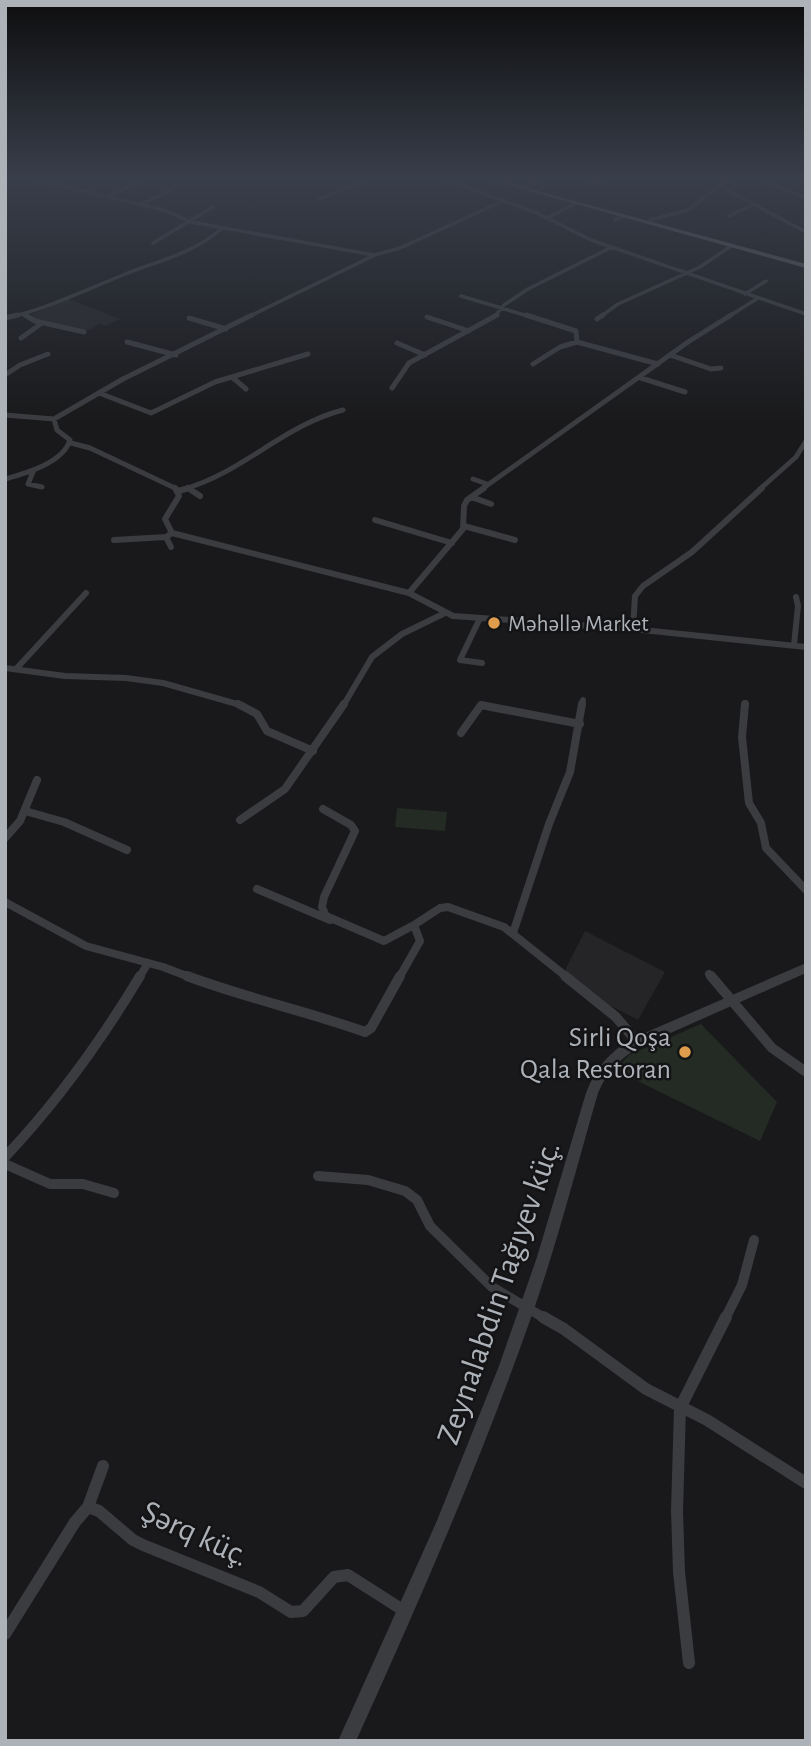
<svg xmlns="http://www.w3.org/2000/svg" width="811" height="1746" font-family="'Alegreya Sans',sans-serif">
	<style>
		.built { fill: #252528 }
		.green { fill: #232b24 }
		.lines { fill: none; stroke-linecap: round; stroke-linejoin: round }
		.minor-far5 { stroke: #3b3c40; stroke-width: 3.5 }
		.minor-far4 { stroke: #3b3c40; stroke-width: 5 }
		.minor-far3 { stroke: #3b3c40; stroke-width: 6 }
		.minor-far2 { stroke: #3b3c40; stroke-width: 8 }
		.minor-far1 { stroke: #3b3c40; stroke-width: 10 }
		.minor { stroke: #3b3c40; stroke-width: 12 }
		.tertiary { fill: #3b3c40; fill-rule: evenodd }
		.primary { fill: #57595e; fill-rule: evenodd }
		.poi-dot { fill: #e09e4c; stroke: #141416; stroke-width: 2.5 }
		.labels { text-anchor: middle; stroke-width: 5; stroke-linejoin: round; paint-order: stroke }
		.far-poi-label { font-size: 23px; fill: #adb2b9; stroke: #141416; text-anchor: start }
		.poi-label { font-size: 28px; fill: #adb2b9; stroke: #141416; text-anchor: end }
		.near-street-label { font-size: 33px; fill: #adb2b9; stroke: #141416 }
	</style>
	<rect width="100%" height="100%" fill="#19191b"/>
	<path class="built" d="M68,299L120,319L105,326L100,324L89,330H80L33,319L32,314Z
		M585,931L665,972L638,1020L609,1005L565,970Z"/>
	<path class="green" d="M397,808L447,812L445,831L395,827Z
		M701,1024L777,1102L760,1141L615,1070L629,1055Z"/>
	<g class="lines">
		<path class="minor-far5" d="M27,178L164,210L191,222L374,255
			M440,178L537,213L591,240L806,314
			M580,178L599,182
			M754,178L806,198
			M719,186L806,232
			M527,187L541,178
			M107,197L146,178
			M317,200L373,178
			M142,204L171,190
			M729,216L755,204
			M547,218L577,203
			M615,220L623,216
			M650,220L688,210L719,186L735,178
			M153,243L213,207
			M745,294L766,281
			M461,296L531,317
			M24,314L28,317
			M11,317C50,307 86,290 123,275C157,261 193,254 221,229
			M248,317L375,255L400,248L503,201
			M494,317L504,305L528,289L612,247
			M600,317L618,304L700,267L731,246
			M728,317L758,298"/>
		<path class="minor-far4" d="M25,315L35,321L84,332
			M526,315L576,331L577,342L658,364
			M427,317L469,331
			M5,318L18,315
			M189,318L226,329
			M597,319L603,315
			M21,338L42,323
			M127,342L176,355
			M397,343L425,355
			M670,355L711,369L721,368
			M533,364L560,347L577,342
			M5,375L20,365L48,354
			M232,377L246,389
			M641,378L685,392
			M392,388L409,363L497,315
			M99,393L151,413L215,382L308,354
			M5,415L54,419L123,379L252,315
			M71,443L90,448L177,489
			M33,472L28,484L42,487
			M5,479C26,473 63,463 70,440L57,430L54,419
			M473,479L487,484
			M184,489C242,473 284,425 343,410
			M482,489L688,342L731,315
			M760,489L796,457L806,441"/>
		<path class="minor-far3" d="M175,488L179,496L165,519L172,533L409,593L453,616L633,629L806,647
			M188,488L200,496
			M178,491L190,488
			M471,497L491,504
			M375,520L452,543
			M464,526L515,540
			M166,537L171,547
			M114,540L166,537L172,533
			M409,593L463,529L464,506L467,500L484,488
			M480,618L460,660L482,663
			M633,629L635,596L643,586L692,552L762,488
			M794,645L798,606L796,597
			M5,668L65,676L126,678L163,683L244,706
			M16,669L86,593
			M343,706L372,657L402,634L445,613
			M480,706H487
			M582,706L583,700
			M745,706V703"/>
		<path class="minor-far2" d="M238,704L257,714L267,731L313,751
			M745,704L742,737L749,803L761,823L766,848L806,890
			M461,733L481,705L580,724
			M323,809L351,825L355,831L324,897L322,907L326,916L384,941L414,925
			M25,811L64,822L127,850
			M240,820L285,789L344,704
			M5,838L20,821L37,780
			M257,889L330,920
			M5,902L86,946L163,967L192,978
			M513,933L549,824L570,772L582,704
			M709,974L712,978
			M139,978L148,963
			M399,978L420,941L414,925L440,908L448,907L504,927L568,978"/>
		<path class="minor-far1" d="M187,976C246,998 306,1011 365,1032L371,1028L400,976
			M565,976L616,1017L637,1042
			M711,976L772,1048L806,1072
			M5,1157C57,1102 101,1041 140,976
			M5,1164L50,1184H83L114,1193
			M318,1176L368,1180L405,1191L417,1200L430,1226L492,1287L546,1319
			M725,1319L742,1285L754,1240"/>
		<path class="minor" d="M543,1317L564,1329L646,1389L707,1420L806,1483
			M88,1507L103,1466
			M5,1634L75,1522L88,1507L99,1511L133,1540L143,1545L259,1592L291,1612L303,1611L334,1577L348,1575L406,1612
			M689,1663L679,1572L677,1511L680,1408L726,1317"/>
		<path class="tertiary" d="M806,963V973L641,1046C621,1058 607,1071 598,1093C577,1166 558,1240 533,1312C482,1458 420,1600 356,1741H338L436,1523L499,1366L537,1257L586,1093C596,1068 609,1052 633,1038Z"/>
		<path class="primary" d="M482,178H491L806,264V268Z"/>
	</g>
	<linearGradient id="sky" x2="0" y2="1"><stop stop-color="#0e0e0f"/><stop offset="0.42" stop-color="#383e4a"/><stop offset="1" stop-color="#383e4a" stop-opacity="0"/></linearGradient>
	<rect width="811" height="423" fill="url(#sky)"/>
	<g class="poi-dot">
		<circle cx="494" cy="623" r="7"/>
		<circle cx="685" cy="1052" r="7"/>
	</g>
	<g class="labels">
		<g class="far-poi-label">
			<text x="508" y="631">Məhəllə Market</text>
		</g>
		<g class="poi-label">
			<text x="671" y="1046">Sirli Qoşa<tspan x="671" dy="32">Qala Restoran</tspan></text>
		</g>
		<g class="near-street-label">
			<text transform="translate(497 1292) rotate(-71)" y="12">Zeynalabdin Tağıyev küç.</text>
			<text transform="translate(196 1532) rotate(25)" y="12">Şərq küç.</text>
		</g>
	</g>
	<rect width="811" height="1746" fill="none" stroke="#adb2b9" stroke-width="14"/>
</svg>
